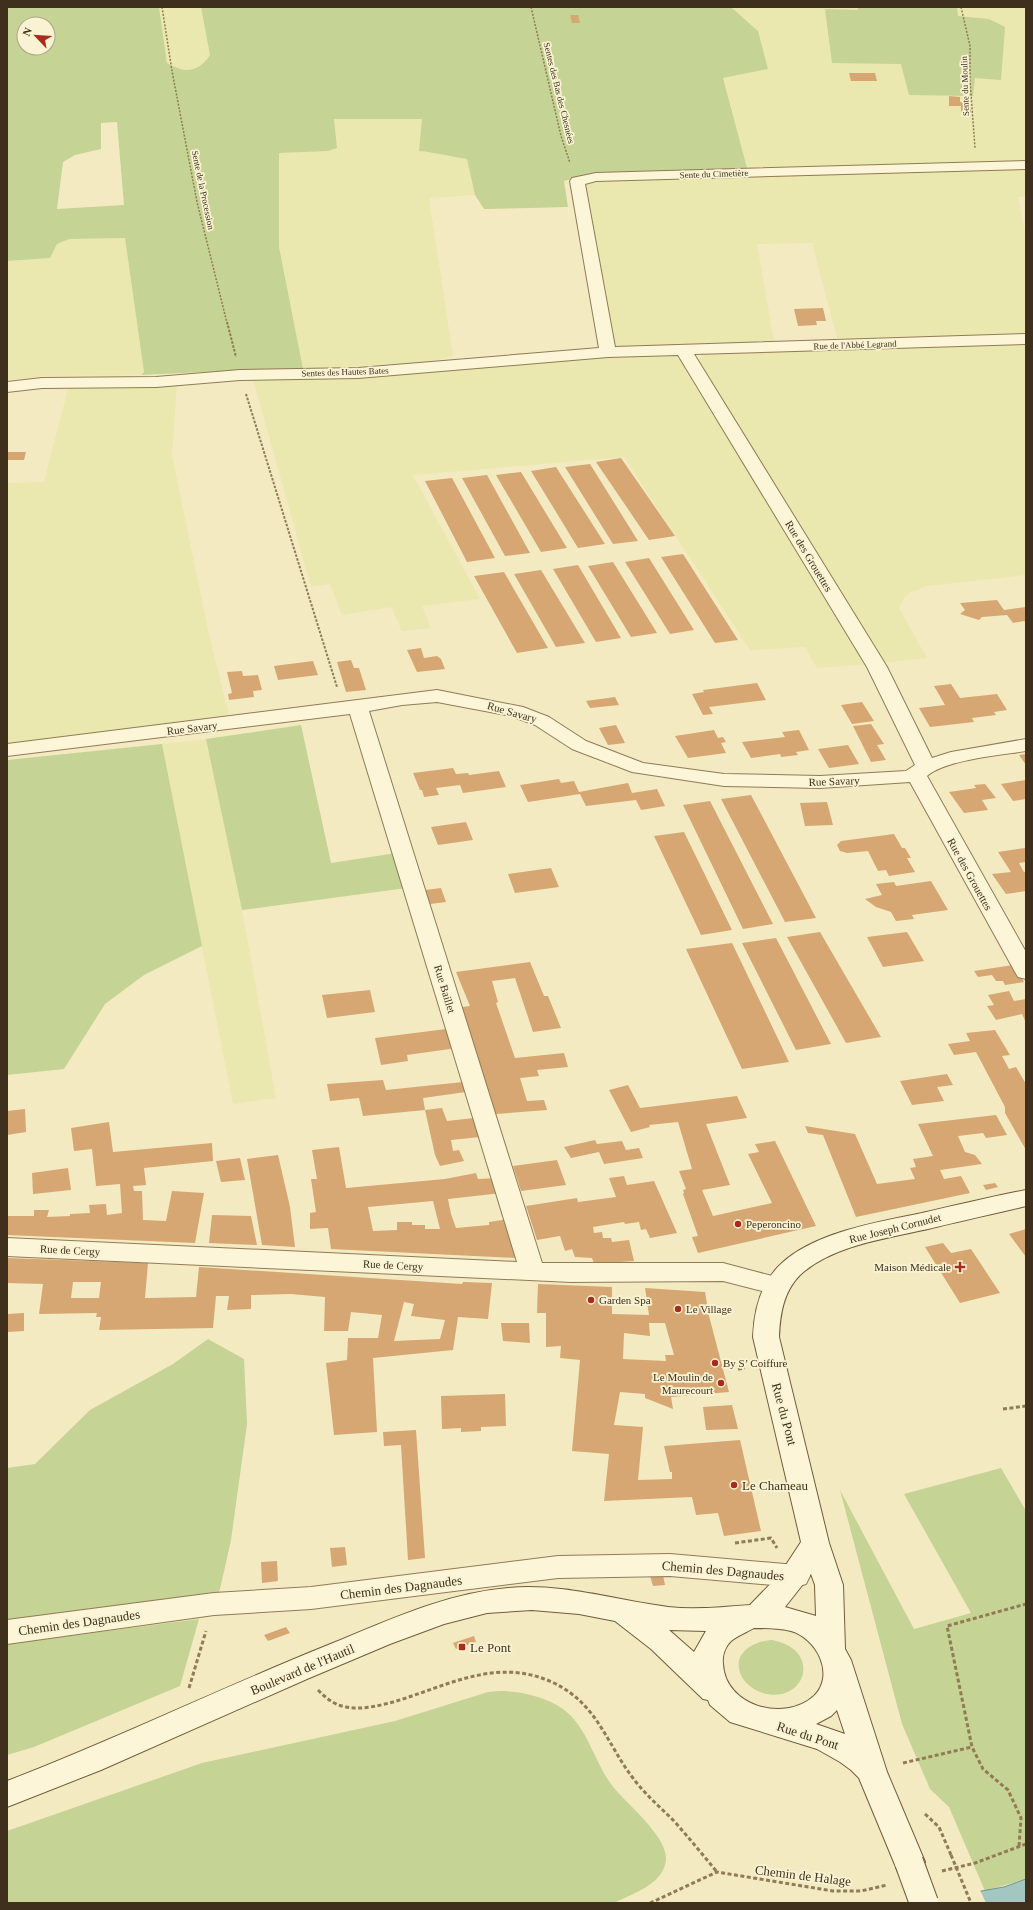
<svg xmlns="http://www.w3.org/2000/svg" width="1033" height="1910" font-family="Georgia,serif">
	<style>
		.farmland { fill: #eae7af }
		.green { fill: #c5d394; fill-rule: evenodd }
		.water { fill: #a5c6c0; stroke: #6a968f }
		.pier { fill: #f3eac2 }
		.building { fill: #d6a773; fill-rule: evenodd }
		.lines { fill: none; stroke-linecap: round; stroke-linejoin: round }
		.street-casing { stroke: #907b56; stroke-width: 2 }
		.secondary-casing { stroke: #725c3a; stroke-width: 2 }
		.path-far2 { stroke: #907b56; stroke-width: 1.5; stroke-dasharray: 2 1.5; stroke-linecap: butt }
		.path-far1 { stroke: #907b56; stroke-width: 2; stroke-dasharray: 2.5 1.5; stroke-linecap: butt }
		.path { stroke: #907b56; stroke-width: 3; stroke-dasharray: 4 2.5; stroke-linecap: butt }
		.street { fill: #fdf5d7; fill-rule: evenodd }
		.secondary { fill: #fdf5d7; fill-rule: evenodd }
		.secondary-bridge-casing { stroke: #725c3a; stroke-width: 30; stroke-linecap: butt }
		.path-bridge { stroke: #907b56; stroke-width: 3; stroke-dasharray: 4 2.5; stroke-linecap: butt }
		.secondary-bridge { stroke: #fdf5d7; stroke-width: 28 }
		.poi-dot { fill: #a72c1e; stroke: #faf3d3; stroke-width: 1.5 }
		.labels { text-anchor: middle; stroke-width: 3.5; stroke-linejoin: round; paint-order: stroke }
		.far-street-label { font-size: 9px; fill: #3e301d; stroke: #faf3d3 }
		.street-label { font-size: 11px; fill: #3e301d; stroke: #faf3d3 }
		.poi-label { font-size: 11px; fill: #3e301d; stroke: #faf3d3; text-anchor: start }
		.near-street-label { font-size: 13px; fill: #3e301d; stroke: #faf3d3 }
		.near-poi-label { font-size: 13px; fill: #3e301d; stroke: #faf3d3; text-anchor: start }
	</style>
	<rect width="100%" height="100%" fill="#f3eac2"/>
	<path class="farmland" d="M159,7H201L210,55L202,66L195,69H184L175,68L167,63Z
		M731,7H1026V164L747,168L723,78L768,69L758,31Z
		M334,119H422L419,151L433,152L442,155L467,159L475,195L429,198L453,356L428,362L303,369L279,247V153L328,151L337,148Z
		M1026,167V196L1018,197L1026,238V334L837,338L812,243L757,244L774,341L635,349H628L613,344L583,186L589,182Z
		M125,238L144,372L141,375L45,376L7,380V261L50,258L57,244L69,239Z
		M1026,343V575L927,586L909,593L904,598L899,608L927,658L881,663L696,361L704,354Z
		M658,354L674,356L684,363L686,372L869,664L817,668L805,647L750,650L624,457L413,475L480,599L422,606L431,628L402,631L391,607L342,615L330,584L311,587L253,379Z
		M177,383L172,455L209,635L229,715L125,730L7,744V483L44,482L69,385Z
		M206,739L242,910L276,1098L233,1104L162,744Z"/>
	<path class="green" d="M7,7H159L167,63C185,74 199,72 210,55L201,7H731L758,31L768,69L723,78L747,168L589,174L564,181L568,207L484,209L475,195L467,159C451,157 435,152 419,151L422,119H334L337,148L328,151L279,153V247L303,369H264L141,375L144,372L125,238L69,239L57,244L50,258L7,261ZM24,24H48V48H24ZM117,122L124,205L57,209L63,162L75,155L101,149V123Z
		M858,7H957L958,16L989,19L1005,27L1001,80L975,78L973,96L909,95L901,64L832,63L825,9L858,10Z
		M301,725L331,863L403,852L414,887L242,910L206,739Z
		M162,744L202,946L144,975L105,1004L64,1069L7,1075V760Z
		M208,1339L244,1359L247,1424L231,1540L220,1589L214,1604L7,1632V1468L35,1464L90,1410L173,1364Z
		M1001,1468L1026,1511V1879L985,1891L949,1807L930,1789L902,1724L840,1490L914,1629L971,1613L904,1494Z
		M199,1619L180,1686L34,1747L7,1755V1644Z
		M772,1640C825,1650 804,1708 760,1692C753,1689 746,1684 742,1677C730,1654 753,1641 772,1640Z
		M500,1691C520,1691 546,1697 563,1709C588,1727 595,1765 614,1788C628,1805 668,1837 666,1860C664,1884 632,1894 614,1903H7V1831L202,1763L395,1721L488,1692Z"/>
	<path class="water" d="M1026,1879V1903H914L1004,1887Z"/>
	<path class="pier" d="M980,1890L986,1903H912L913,1901Z"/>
	<path class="building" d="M570,15H578L580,23H572Z
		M849,73H875L877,81H851Z
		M949,96L960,97V102L970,103L971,113H961V106H949Z
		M823,308L826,321H816L817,325L798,326L794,309Z
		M7,452H26L24,460H7Z
		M621,458L675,536L649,540L596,462Z
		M590,464L638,541L613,544L565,467Z
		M556,467L605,544L578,548L531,471Z
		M521,472L567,548L541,552L496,475Z
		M487,475L530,553L505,556L462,478Z
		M452,478L495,558L467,562L425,481Z
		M683,554L738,640L715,643L661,557Z
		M649,558L694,630L670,634L625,562Z
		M613,562L657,633L631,637L588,566Z
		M578,565L621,638L596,642L553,569Z
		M541,570L585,643L556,647L514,574Z
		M504,572L548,648L517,653L474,576Z
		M997,600L1004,610L1026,607V623L1024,621L1013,623L1007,615L982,617L979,620L960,614L965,610L960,603Z
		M421,648L424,658L437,656L441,659L445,669L417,672L407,650Z
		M351,660L354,668H359L366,690L346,692L337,662Z
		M313,661L318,675L278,680L274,666Z
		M242,671L243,676L258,675L262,690L253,691L254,697L229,700L228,694L232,693L227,672Z
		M757,683L766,700L709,707L713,714L703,715L692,694L704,692L703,690Z
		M951,684L960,698L997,694L1007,710L994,712L996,715L972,718L974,722L930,727L919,708L945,705L934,686Z
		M615,697L619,705L590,708L586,701Z
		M862,702L874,721L852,724L841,705Z
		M871,724L884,744L877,745L886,760L871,762L853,726Z
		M616,725L625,743L608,745L599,728Z
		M714,730L718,738L723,737L726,742L721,743L726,753L688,758L675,736Z
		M799,730L809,750L796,752L798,755L781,757L780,754L751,758L742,742L785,737L782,732Z
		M848,745L859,764L829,768L818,749Z
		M1026,754V765L1019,755Z
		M453,768L456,774L468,773L469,775L499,771L506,787L463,793L460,785L436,788L439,795L424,797L422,790H420L413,773Z
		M559,779L561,783L574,781L579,792L628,783L632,793L657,789L665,806L641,810L636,800L586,806L580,794L528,802L520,785Z
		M1026,780V799L1013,801L1001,784Z
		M985,784L996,798L982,800L988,810L964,813L949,792L976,788L974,785Z
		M751,795L816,918L785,922L721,799Z
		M710,801L773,924L743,929L683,805Z
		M827,802L833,825L805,826L800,803Z
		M466,822L473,840L438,845L431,827Z
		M684,832L732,930L701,935L654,836Z
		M894,834L902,848H905L911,858H907L915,872L889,876L886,870L878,871L868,851L847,853L840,851L837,845L841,841Z
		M1025,848L1026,862L1019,863L1024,872H1026V891L1006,894L992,874L1011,872L998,852Z
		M551,868L559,887L515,893L508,874Z
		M931,881L948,910L912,915L914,919L896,921L891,912L876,907L865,899L882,895L876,884L894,882L896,886Z
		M441,888L446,902L430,904L425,890Z
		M820,932L881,1037L846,1043L787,937Z
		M907,932L924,961L883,967L867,937Z
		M776,938L831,1044L796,1050L742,943Z
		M732,943L770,1022L789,1062L742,1069L686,949Z
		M530,962L544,996H548L561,1028L533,1032L515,978L492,981L498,1002L496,1003L515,1058L564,1053L568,1067L537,1070L539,1076L520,1078L527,1101L544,1100L547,1110L496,1114L462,1007L470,1006L456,972Z
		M1013,965L1024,982L1005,985L1003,981H996L992,975L978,977L974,971Z
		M370,990L375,1012L327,1018L322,995Z
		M1009,991L1014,1001L1026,999V1023L1022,1014L996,1020L987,1006L994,1005L988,995Z
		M446,1029L457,1048L407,1055L408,1061L381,1065L375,1038Z
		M995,1030L1010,1055L1002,1056L1009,1069L1016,1067L1026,1084V1150L1005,1113V1107L976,1052L954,1055L948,1044L970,1041L966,1033Z
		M947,1074L953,1085L937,1087L944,1101L912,1105L900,1081Z
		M383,1080L386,1090L463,1082L466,1092L423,1098L425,1110L363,1116L359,1098L330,1101L327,1084Z
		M628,1085L640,1108L737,1096L747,1118L706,1124L730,1185L702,1190L713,1216L772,1203L748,1154L759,1152L755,1144L775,1141L816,1226L698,1253L692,1237L698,1236L683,1194L684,1193L683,1190L686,1189L679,1171L692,1169L678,1122L649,1125L650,1127L631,1132L609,1090Z
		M442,1108L447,1121L474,1118L480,1137L451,1140L453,1151L459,1150L464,1161L440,1166L435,1155L425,1110Z
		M25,1109L26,1132L7,1135V1111Z
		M996,1115L1007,1135L986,1138L983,1133L958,1136L965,1152L975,1155L982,1164L940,1170L944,1179L961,1176L970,1193L856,1217L823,1135L808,1133L805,1126L855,1134L877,1184L915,1179L910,1168L916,1167L913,1159L933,1156L918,1124Z
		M109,1122L113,1152L212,1143L213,1161L144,1168L146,1185L133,1186L134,1191H142L143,1220L166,1221L172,1191L204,1193L195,1243L7,1235V1216H34V1210H49L47,1217L70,1216V1214L90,1213L89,1205L106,1204L107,1215L122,1213L120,1184L96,1186L92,1149L74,1151L71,1128Z
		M595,1140L597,1144L622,1141L626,1150L639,1148L643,1158L604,1164L599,1152L571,1158L564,1147Z
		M339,1147L346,1188L445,1179L476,1173L478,1179L499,1178L502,1193L448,1199L451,1214L456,1228L489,1225V1222L509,1219L517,1258L331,1249L328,1228L310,1229V1213L316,1212L311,1179H317L312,1150ZM433,1201L440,1229H425V1225H412V1222H397V1230L373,1231L368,1207Z
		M278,1155L290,1207L295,1247L262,1245L247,1159Z
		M240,1158L245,1180L221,1182L216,1161Z
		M557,1160L566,1185L521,1191L513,1166Z
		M68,1168L71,1190L33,1194L32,1173Z
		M624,1176L627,1185L654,1181L677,1233L650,1238L646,1229L641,1230L639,1222L625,1224L624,1222L593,1227L594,1233L602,1232L603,1238H611L612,1242L629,1240L634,1261L594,1264L592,1258L575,1257L572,1249L565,1251L560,1236L537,1240L526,1206L577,1198L578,1202L616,1197L609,1178Z
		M995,1183L998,1187L986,1190L983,1185Z
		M212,1215L251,1216L257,1245L209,1243Z
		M1026,1229V1257L1009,1234Z
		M943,1243L951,1253L971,1249L1000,1293L960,1303L925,1247Z
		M7,1258L148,1263L145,1298L196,1297L199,1267L462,1284L463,1282L492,1283L488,1319L458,1317L453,1350L373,1358L377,1432L334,1435L326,1363L347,1360L348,1338H378L382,1315L351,1312L348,1331H324L325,1297L291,1294L251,1295V1309L227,1310L229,1296H216L213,1328L99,1330L101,1317H96L97,1313L39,1314L43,1284L7,1283ZM73,1282H101L99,1298H71ZM404,1302L414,1304L411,1316L445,1320L440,1339L394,1341Z
		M538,1284L612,1287V1314L649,1315L645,1288L705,1292L709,1316L729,1392L671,1397L673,1409L645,1398V1394L620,1392L614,1425L643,1427L638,1480L672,1479V1472H670L664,1446L740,1440L761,1531L724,1536L718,1513L696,1515L692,1497L604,1501L609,1454L572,1451L580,1360L560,1358L561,1346L546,1347V1313H537ZM649,1323H665L674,1355H665L666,1361L623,1359L624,1333L650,1336Z
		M24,1313V1331L7,1332V1314Z
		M501,1323H529L530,1343L503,1341Z
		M505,1394L506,1426L481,1427V1431L461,1432V1428L442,1429L441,1396Z
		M732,1405L738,1429L706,1430L703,1407Z
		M416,1430L425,1558L408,1560L401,1445L384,1446L383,1432Z
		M345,1547L347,1565L332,1567L330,1548Z
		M277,1561L278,1581L262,1583L261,1562Z
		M663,1575L665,1585L653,1586L650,1576Z
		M286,1627L290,1633L268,1641L264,1635Z
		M474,1636L476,1642L456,1649L453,1643Z"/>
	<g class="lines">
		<defs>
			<path id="street" d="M1026,161V169L596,181L585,184L615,347L1026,334V344L694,354L887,667L932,758L951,752L1026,739V751C1000,755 945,760 927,776L1026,952V979L1018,977L1015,972L910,782L820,788L724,786L632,772L572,749L535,725L511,716L437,702L402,705L369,711L542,1263H723L787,1280L791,1286L787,1292L778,1295L723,1281L571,1282L7,1256V1238L517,1262L350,714L7,756V744L437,690L523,707L549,717L586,741L643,763L724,774L820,776L906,771L915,765L867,667L678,355L608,357L358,378L240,380L156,387L42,388L7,392V382L42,378L156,377L240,370L358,368L599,348L570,181L572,178L596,173Z
				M670,1554L796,1565L806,1568L810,1576L806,1584L796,1587L670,1576L558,1578L311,1609L214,1615L7,1644V1620L214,1593L311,1587L558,1556Z"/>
			<path id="secondary" d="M1026,1190V1206C993,1214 960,1221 928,1229C887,1238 831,1246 800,1275C783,1292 780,1315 779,1337L829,1543L843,1585L845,1649L851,1660L887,1772L925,1862L920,1872L909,1876L898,1872L859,1778L851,1770L840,1762L817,1749L730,1722L710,1705L708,1700L703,1699L651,1649L615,1621L579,1614L532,1610L487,1613L444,1624L390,1644L307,1679L101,1770L7,1807V1781C117,1739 223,1687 333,1643C389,1620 447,1593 508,1588C562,1583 615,1600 668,1607C695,1610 722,1607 750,1605L780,1574L801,1542L753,1337C754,1310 761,1282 782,1263C816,1232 878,1222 922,1213C957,1205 991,1197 1026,1190ZM811,1574L815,1585L816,1616L785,1607ZM754,1628C766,1628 779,1628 791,1631C816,1638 836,1674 814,1696C784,1723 725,1706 723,1664C722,1656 725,1647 731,1641C737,1636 747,1632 754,1628ZM669,1630L706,1631L694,1652ZM837,1710L845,1734L816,1724L831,1716Z"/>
		</defs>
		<use href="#street" class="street-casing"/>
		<use href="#secondary" class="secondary-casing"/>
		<path class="path-far2" d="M162,7L172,71L197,202L227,323
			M531,7L561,136L570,163
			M961,7L970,46V81L975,148"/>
		<path class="path-far1" d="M227,322L236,357
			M246,394L337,687"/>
		<path class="path" d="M738,1369L745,1368
			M1003,1409L1026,1406
			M735,1543L771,1538L777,1548
			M189,1688L206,1631
			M318,1690C326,1698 334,1705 346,1707C361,1710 378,1706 393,1702C448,1686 497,1656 554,1683C599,1705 607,1746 636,1782C647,1796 661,1808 674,1821C689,1838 703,1855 717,1872
			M903,1763L972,1747
			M925,1814L939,1827L951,1855
			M1019,1846L1021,1818L1008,1790L983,1769L972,1747L947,1626L1026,1604
			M942,1871L975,1863L1026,1844
			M650,1903L717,1872L833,1891H861L887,1885"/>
		<use href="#street" class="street"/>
		<use href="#secondary" class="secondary"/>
		<defs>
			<path id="secondary-bridge" d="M909,1862L924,1903"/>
		</defs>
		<use href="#secondary-bridge" class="secondary-bridge-casing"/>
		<path class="path-bridge" d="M951,1855L971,1903"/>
		<use href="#secondary-bridge" class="secondary-bridge"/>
	</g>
	<g class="poi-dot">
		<circle cx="738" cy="1224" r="4"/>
		<path d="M958 1261h4v4h4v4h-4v4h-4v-4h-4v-4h4z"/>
		<circle cx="591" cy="1300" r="4"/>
		<circle cx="678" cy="1309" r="4"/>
		<circle cx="715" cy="1363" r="4"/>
		<circle cx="721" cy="1383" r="4"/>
		<circle cx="734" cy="1485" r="4"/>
		<rect x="458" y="1643" width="8" height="8" rx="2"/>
	</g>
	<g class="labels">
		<g class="far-street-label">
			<text transform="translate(965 86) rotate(-92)" y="3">Sente du Moulin</text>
			<text transform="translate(559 93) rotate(76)" y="3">Sentes des Bas des Chesnées</text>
			<text transform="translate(714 174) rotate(-2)" y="3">Sente du Cimetière</text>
			<text transform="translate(203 190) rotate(78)" y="3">Sente de la Procession</text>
			<text transform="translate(855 345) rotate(-2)" y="3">Rue de l'Abbé Legrand</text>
			<text transform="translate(345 372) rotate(-2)" y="3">Sentes des Hautes Bates</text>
		</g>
		<g class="street-label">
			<text transform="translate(809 556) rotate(59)" y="4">Rue des Grouettes</text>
			<text transform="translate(512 712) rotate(16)" y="4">Rue Savary</text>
			<text transform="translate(192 728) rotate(-7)" y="4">Rue Savary</text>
			<text transform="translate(834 781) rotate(-2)" y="4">Rue Savary</text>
			<text transform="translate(970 874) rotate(61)" y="4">Rue des Grouettes</text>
			<text transform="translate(445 989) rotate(73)" y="4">Rue Baillet</text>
			<text transform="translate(895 1228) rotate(-14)" y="4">Rue Joseph Cornudet</text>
			<text transform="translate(70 1250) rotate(3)" y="4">Rue de Cergy</text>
			<text transform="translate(393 1265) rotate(3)" y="4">Rue de Cergy</text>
		</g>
		<g class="poi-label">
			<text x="746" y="1228">Peperoncino</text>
			<text x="951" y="1271" text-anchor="end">Maison Médicale</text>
			<text x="599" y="1304">Garden Spa</text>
			<text x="686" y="1313">Le Village</text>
			<text x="723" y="1367">By S’ Coiffure</text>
			<text x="713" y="1381" text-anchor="end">Le Moulin de<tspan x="713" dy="13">Maurecourt</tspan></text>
		</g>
		<g class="near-street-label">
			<text transform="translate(785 1414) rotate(75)" y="5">Rue du Pont</text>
			<text transform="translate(723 1570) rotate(5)" y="5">Chemin des Dagnaudes</text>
			<text transform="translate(401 1587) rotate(-7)" y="5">Chemin des Dagnaudes</text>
			<text transform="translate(79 1622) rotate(-8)" y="5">Chemin des Dagnaudes</text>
			<text transform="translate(302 1669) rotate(-23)" y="5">Boulevard de l'Hautil</text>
			<text transform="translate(808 1735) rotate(18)" y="5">Rue du Pont</text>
			<text transform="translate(803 1875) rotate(7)" y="5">Chemin de Halage</text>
		</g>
		<g class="near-poi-label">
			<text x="742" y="1490">Le Chameau</text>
			<text x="470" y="1652">Le Pont</text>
		</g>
	</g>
	<rect width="1033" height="1910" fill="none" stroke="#3e301d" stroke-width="16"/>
	<g transform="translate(36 36) rotate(295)"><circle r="19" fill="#faf3d3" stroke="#afa58a"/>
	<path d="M0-3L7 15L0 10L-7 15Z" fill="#a72c1e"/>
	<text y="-6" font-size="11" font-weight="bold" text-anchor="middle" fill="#3e301d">N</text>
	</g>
</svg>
